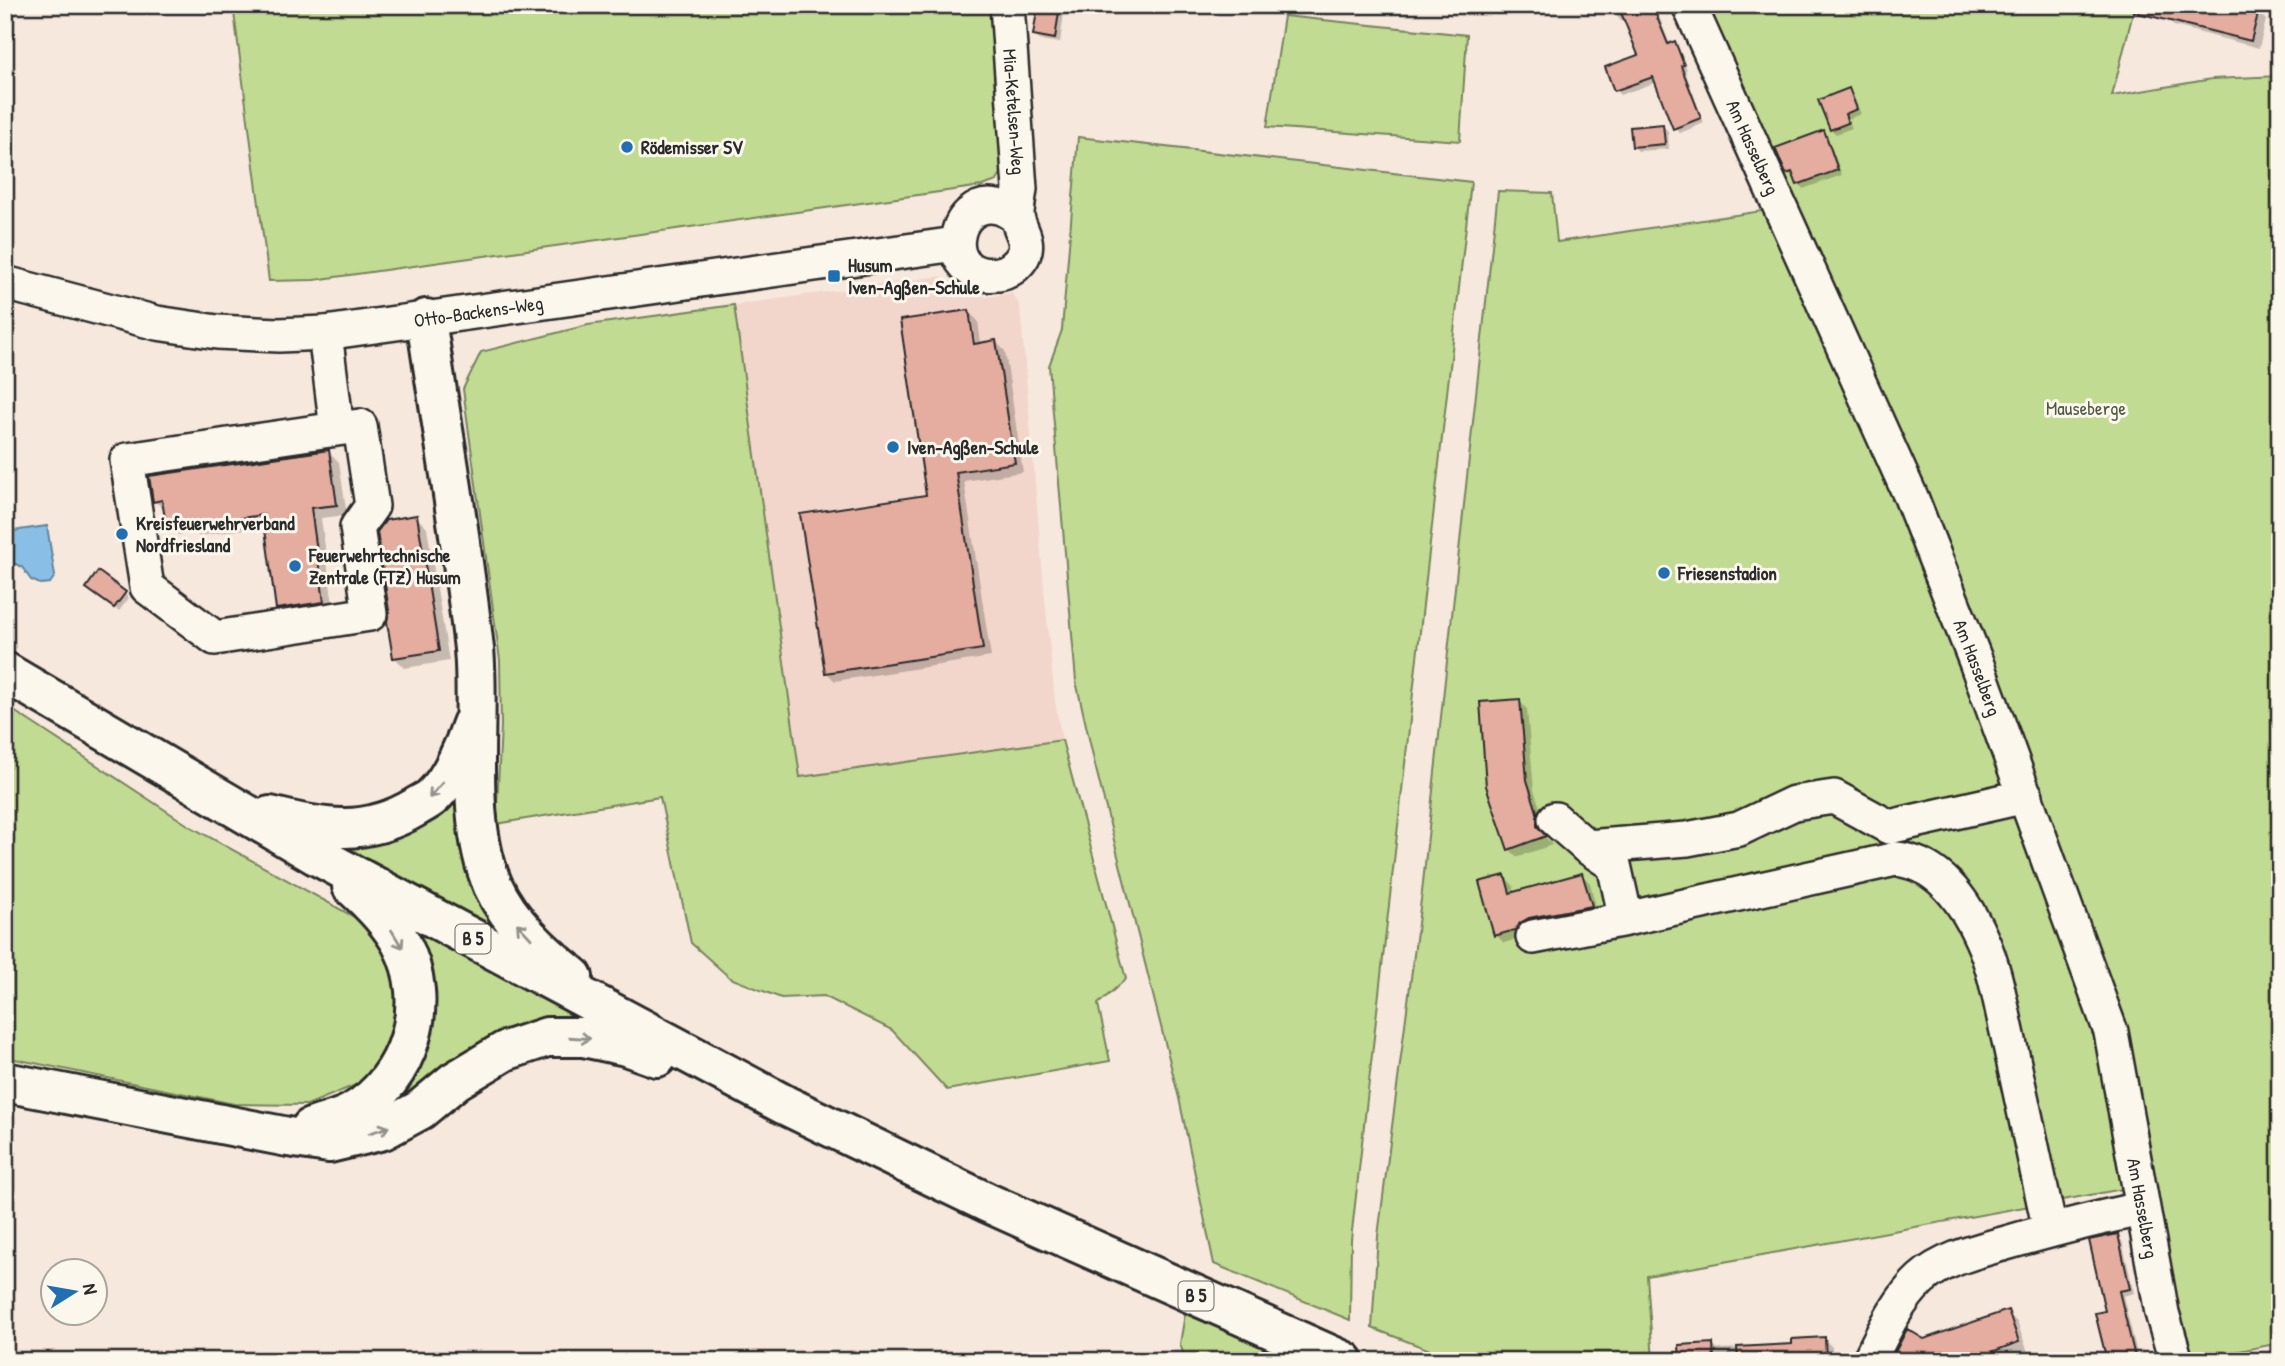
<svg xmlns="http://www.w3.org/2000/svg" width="2285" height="1366" font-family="'Patrick Hand',sans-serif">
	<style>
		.built { fill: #f2d6cb }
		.green { fill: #c2db92; stroke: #76835e; stroke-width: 2 }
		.water { fill: #89bfe7; stroke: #63849c; stroke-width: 2 }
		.shadow { fill: #0003; fill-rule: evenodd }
		.building { fill: #e5aca0; stroke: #2b2b2b; stroke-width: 2 }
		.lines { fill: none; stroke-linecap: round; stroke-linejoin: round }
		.minor-casing { stroke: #2b2b2b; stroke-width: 38 }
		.highway-casing { stroke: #2b2b2b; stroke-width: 44 }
		.minor { stroke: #fbf7ec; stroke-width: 33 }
		.highway { stroke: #fbf7ec; stroke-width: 38 }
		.oneway { stroke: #93918c }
		.poi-dot { fill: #1f6fb2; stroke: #fbf7ec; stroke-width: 2.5 }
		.labels { text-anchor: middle; stroke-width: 6; stroke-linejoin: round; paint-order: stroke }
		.shield { fill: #fbf7ec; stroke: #696865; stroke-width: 2 }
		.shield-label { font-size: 18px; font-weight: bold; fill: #2b2b2b }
		.street-label { font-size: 19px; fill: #2b2b2b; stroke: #fbf7ec }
		.poi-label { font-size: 19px; font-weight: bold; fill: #2b2b2b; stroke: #fbf7ec; text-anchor: start }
		.park-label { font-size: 19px; fill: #515745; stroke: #fbf7ec }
	</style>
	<rect width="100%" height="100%" fill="#f7e8dd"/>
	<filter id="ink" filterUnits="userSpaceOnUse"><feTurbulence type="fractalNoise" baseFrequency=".0143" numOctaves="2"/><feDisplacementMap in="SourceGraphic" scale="14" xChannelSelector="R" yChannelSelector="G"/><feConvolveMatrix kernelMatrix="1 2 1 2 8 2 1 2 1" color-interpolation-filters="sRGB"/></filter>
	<g filter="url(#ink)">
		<path class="built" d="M940,276L960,289L986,297L1012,293L1020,306L1044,588L1055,701L1062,740L800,777L734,305Z"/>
		<path class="green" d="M233,5H990L1002,123V171L997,181L982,186L314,280L269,281Z
			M1692,5H2135L2112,96L2212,79L2280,76V1343L2189,1361L2115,1032Z
			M1284,16L1467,35L1460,141L1267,127Z
			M1078,137L1471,182L1351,1240L1350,1320L1214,1264L1179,1098L1095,765L1076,681L1049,366L1062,330Z
			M1498,191L1552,193L1557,242L1768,210L1901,498L2022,804L2106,1036L2134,1187L1647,1276L1653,1361H1459L1372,1328L1378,1236L1422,892Z
			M734,305L800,777L1062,740L1126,979L1098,1004L1110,1061L947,1090L892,1030L824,996L781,998L730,978L691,943L660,797L496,824L501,726L500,660L463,389L481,352L588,325Z
			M5,705L191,827L358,919L384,952L397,985L399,1027L370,1079L307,1105L234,1104L5,1057Z
			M468,773L518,947L322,841Z
			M390,912L598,1023L413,1100L356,1120L407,1072Z
			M1185,1314L1301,1361H1186L1180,1344Z"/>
		<path class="water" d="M47,526L55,576L50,583L40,584L31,580L22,567L5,559V532Z"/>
		<path class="shadow" d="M1040,5L1065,6L1060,43L1040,40L1035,35Z
			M1245,5H1304L1303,15L1249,9Z
			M1614,5H1647L1658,14L1670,45L1674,43L1679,48L1687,70L1685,71L1704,123L1680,133L1675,128L1657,82L1620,95L1615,90L1640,56L1627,24H1625L1619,19Z
			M2258,12L2266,20L2259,48L2174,26L2166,18Z
			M1848,90L1853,95L1861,114L1848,119L1852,128L1836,134L1831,129Z
			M1663,126L1668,131L1669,149L1638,151L1633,146Z
			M1823,133L1828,138L1842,175L1803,189L1796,177L1793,178L1788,173Z
			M969,312L978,321L981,344L996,342L1005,351L1023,472L964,481L991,657L835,681L826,672L928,496ZM969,319H972L977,352L974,353Z
			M328,452L339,462L347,515L321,518L334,612L288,619L278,608L266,526L198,536L194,532L178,535L167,524L166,512L155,501Z
			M416,517L427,528L449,661L405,668L394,657L391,611Z
			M94,592L124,593L129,598L119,611Z
			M1519,701L1527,709L1534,790L1545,822L1544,835L1552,845L1517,857L1509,849Z
			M1582,875L1590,883L1598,914L1504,943L1496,935L1505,877L1513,885L1515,893Z
			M2117,1236L2122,1241L2134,1293L2123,1296L2139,1361H2108L2107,1312Z
			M2007,1312L2017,1322L2028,1352L2003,1361H1897L1924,1341Z
			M1824,1339L1832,1347L1833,1361H1681L1712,1345L1717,1349L1794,1346Z"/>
		<path class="building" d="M1038,5H1060L1055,39L1033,35Z
			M1618,5H1652L1668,44L1675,41L1684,65L1681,66L1701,118L1673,129L1653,77L1614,91L1605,67L1638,55Z
			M2135,5H2238L2259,10L2251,41L2134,12Z
			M1849,88L1857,109L1845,114L1848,123L1830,130L1818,100Z
			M1663,124L1665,144L1632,147L1630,127Z
			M1824,130L1838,170L1797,185L1792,172L1786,174L1775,148Z
			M969,310L974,344L996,340L1015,463L956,472L983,649L825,673L800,514L926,495L900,320Z
			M329,450L337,505L311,508L324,602L276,609L263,515L185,526V522L166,525L162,500L153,502L149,476Z
			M417,515L439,651L393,658L387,622L389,611L377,532L386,520Z
			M98,571L126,592L114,608L86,588Z
			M1520,699L1527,780L1537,812V826L1546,836L1508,850L1486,786L1480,702Z
			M1582,873L1592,906L1529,918L1520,923L1515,930L1494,936L1479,882L1505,875L1510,893Z
			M2118,1234L2130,1289L2119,1291L2136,1361H2107L2095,1313L2105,1311L2089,1240Z
			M2008,1310L2019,1342L1967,1361H1896L1892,1358L1907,1329L1924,1339Z
			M1825,1337L1826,1361H1738L1737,1347L1792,1344V1339Z
			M1713,1343L1714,1361H1680L1679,1345Z"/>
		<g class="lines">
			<defs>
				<g id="minor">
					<path id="s1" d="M1007,5L1020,189C1019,197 1017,207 1017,215C1018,229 1031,239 1023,256C1018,265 1008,273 998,274C937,282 951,196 998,207C1004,208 1012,214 1017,217"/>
					<path id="s2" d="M1689,5L1911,497L1976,662L2111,1032L2162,1313L2176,1361"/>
					<path id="s3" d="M5,283L157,323L217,332L279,335L325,333L956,244"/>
					<path d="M325,333L337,429L127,460L147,587L215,638L370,614L357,527L372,506L360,426L337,429"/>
					<path d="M2026,796L1889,827L1834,797L1794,803L1739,829L1687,839L1587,847L1614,865L1626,919L1896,859C1939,863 1965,902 1981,938C1995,967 2001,1006 2008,1036C2022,1101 2036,1165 2050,1230"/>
					<path d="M1555,819L1587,847"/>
					<path d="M1533,937L1626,919"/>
					<path d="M1869,1361C1883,1333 1898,1300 1921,1279C1943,1259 1978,1251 2006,1243C2051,1230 2096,1218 2142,1209"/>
				</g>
				<path id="highway" d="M426,319C442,429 462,539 474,649C481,723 463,818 493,886C510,923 542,952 573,977
					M5,672L316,855L785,1105L988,1203L1344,1361
					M270,816C324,830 366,837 416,807C422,803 430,800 434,795C451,779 465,745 472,724
					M5,1082L288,1137L329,1143L383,1130L420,1110L455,1081L505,1051L547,1037H583L626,1046L657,1057
					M311,1128C324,1123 340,1120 352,1113C410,1079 433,1003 401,943C389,921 371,903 352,886"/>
			</defs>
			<use href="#minor" class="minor-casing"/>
			<use href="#highway" class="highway-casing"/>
			<use href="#minor" class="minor"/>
			<use href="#highway" class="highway"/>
		</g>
		<defs><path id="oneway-shaft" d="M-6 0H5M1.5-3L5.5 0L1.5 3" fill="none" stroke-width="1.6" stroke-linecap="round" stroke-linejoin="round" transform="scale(1.75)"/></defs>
		<g class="oneway">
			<use href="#oneway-shaft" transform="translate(436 790) rotate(131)"/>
			<use href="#oneway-shaft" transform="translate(524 931) rotate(-133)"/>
			<use href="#oneway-shaft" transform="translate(397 939) rotate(58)"/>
			<use href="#oneway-shaft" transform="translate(580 1038) rotate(4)"/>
			<use href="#oneway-shaft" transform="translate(379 1130) rotate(-18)"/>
		</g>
	</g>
	<g class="poi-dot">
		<circle cx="627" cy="147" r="7"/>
		<rect x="827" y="269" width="14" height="14" rx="3.5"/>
		<circle cx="893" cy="447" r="7"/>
		<circle cx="122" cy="534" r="7"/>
		<circle cx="295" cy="566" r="7"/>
		<circle cx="1664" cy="573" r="7"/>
	</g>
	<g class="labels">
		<g class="shield">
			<rect x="455.5" y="924.5" width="35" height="29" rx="5"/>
			<rect x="1178.5" y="1281.5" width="35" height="29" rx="5"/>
		</g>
		<g class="shield-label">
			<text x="473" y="945">B 5</text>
			<text x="1196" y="1302">B 5</text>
		</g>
		<g class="street-label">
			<text dy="7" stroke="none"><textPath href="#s1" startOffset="107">Mia-Ketelsen-Weg</textPath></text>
			<text dy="7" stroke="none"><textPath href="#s2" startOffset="156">Am Hasselberg</textPath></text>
			<text dy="7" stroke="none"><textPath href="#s3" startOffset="481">Otto-Backens-Weg</textPath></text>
			<text dy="7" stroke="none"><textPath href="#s2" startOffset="723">Am Hasselberg</textPath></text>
			<text dy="7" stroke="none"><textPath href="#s2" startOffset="1290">Am Hasselberg</textPath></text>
		</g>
		<g class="poi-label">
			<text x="641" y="154">Rödemisser SV</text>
			<text x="848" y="272">Husum<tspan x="848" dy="22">Iven-Agßen-Schule</tspan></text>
			<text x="907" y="454">Iven-Agßen-Schule</text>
			<text x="136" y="530">Kreisfeuerwehrverband<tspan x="136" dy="22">Nordfriesland</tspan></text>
			<text x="309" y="562">Feuerwehrtechnische<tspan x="309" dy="22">Zentrale (FTZ) Husum</tspan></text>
			<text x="1678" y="580">Friesenstadion</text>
		</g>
		<g class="park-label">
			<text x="2086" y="415">Mauseberge</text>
		</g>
	</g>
	<rect width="2285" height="1366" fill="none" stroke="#fbf7ec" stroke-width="28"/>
	<rect x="14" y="14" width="2257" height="1338" fill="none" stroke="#2b2b2b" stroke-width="2.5" filter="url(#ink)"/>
	<g transform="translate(74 1292) rotate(79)"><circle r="33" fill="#fbf7ec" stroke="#a8a59f" stroke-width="2"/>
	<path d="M0-5L12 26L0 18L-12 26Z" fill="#1f6fb2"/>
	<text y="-10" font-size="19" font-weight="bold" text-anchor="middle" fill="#2b2b2b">N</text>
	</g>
</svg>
